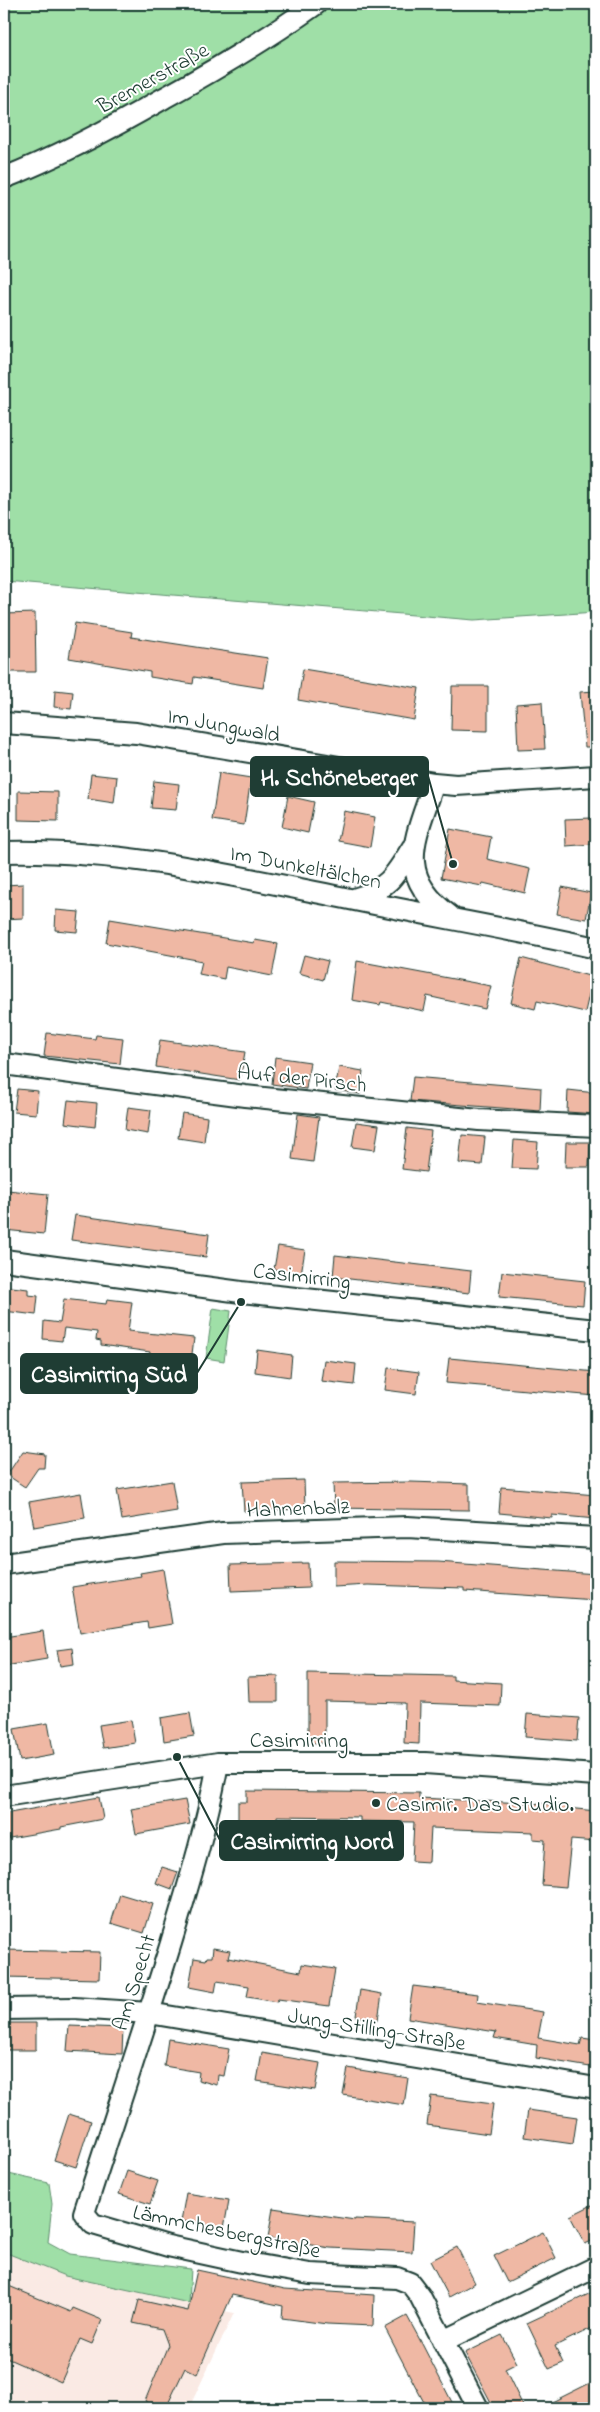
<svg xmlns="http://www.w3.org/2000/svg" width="600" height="2412" font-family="'Indie Flower',sans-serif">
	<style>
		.built { fill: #faeae4 }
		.green { fill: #9fdfa7; stroke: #5f8e6e }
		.building { fill: #efb8a4; stroke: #1f3d34 }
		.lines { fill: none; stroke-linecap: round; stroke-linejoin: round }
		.minor-casing { stroke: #1f3d34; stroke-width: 24 }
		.minor { stroke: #fff; stroke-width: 20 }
		.poi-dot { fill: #1f3d34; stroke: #fff; stroke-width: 2 }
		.labels { text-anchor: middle; stroke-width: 4; stroke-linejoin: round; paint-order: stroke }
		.street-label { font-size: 22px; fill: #1f3d34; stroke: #fff }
		.poi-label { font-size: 22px; fill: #1f3d34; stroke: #fff; text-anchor: start }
		.leader { fill: none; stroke: #1f3d34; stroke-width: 2 }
		.callout-dot { fill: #1f3d34; stroke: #fff; stroke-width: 2 }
		.callout { fill: #1f3d34; stroke: #1f3d34; stroke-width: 2 }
		.callout-label { font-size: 24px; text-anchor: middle; font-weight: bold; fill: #fff }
	</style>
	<rect width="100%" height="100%" fill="#fff"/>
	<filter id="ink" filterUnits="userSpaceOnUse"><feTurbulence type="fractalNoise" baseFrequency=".02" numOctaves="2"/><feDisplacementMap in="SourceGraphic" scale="10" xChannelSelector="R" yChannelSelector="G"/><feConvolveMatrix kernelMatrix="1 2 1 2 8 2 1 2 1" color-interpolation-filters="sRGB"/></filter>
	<g filter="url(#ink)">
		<path class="built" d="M4,2252L65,2276L234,2313L189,2408H4Z"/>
		<path class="green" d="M4,4H596V612L474,620L4,581Z
			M213,1308L231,1311L224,1361L206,1358Z
			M4,2173L49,2183L52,2204L48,2242L70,2254L191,2269L189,2303L65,2276L4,2252Z"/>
		<path class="building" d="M35,613L36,672H4V614Z
			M75,623L132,632L131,637L268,658L263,688L194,677L193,684L150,677V672L69,658Z
			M303,669L419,688L414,720L298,700Z
			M452,686H488V731L451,730Z
			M55,690L73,692L71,709L54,707Z
			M596,691V747H585L580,692Z
			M542,702L545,749L518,750L516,704Z
			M219,773L251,778L244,825L212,820Z
			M91,774L117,777L114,803L88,799Z
			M154,781L179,784L176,810L151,808Z
			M18,791L58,792V821L18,820Z
			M288,796L314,802L308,833L282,827Z
			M344,811L375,817L370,847L338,841Z
			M592,818L593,844L566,846L565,819Z
			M450,829L491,837L487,859L530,869L525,893L483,883L482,886L441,878Z
			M23,884V918L4,919V885Z
			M562,887L591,893L586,919L557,914Z
			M56,910L79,912L77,932L55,930Z
			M110,919L254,943L255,940L278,944L272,976L226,967L224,979L199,974L202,961L106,943Z
			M304,955L328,961L323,980L299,973Z
			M521,958L593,977L585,1012L537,1001L535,1009L511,1003Z
			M357,961L491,986L485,1009L427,996L424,1011L381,1002L380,1005L352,1000Z
			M47,1033L95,1039L96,1035L123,1038L120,1064L44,1056Z
			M160,1040L245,1052L240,1080L156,1067Z
			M275,1057L310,1062L306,1089L272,1084Z
			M339,1067L363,1071L360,1094L335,1090Z
			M413,1077L541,1088L540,1111L410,1101Z
			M17,1089L38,1091L36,1114L14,1112Z
			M568,1090L596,1093V1114L567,1112Z
			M68,1100L97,1103L95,1127L65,1123Z
			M128,1107L151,1110L148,1134L125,1130Z
			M182,1113L207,1117L204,1142L178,1138Z
			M298,1114L319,1117L313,1162L292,1159Z
			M356,1122L379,1125L375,1150L352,1147Z
			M407,1128L431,1131L426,1172L402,1169Z
			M462,1135L485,1137L482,1165L459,1163Z
			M514,1140L538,1142L536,1169L512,1168Z
			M566,1142H590L589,1167H565Z
			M7,1190L48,1194L44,1234L4,1230Z
			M75,1215L209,1234L206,1257L71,1240Z
			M278,1246L305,1250L301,1274L274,1269Z
			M335,1255L471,1271L469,1293L333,1277Z
			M502,1272L585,1281L583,1305L499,1297Z
			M4,1286L28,1289V1295L38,1296L36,1315L4,1311Z
			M64,1299L106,1304L107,1299L132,1302L128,1331L194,1338L191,1362L149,1357L150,1352L101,1345V1341L96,1340L97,1332L64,1328L62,1341L43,1339L44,1321L60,1323Z
			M257,1350L292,1355L290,1377L255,1372Z
			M449,1358L596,1372V1396L446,1383Z
			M324,1360L356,1364L354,1385L321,1381Z
			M388,1368L419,1372L416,1394L385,1390Z
			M23,1451L45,1454L44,1468H38L25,1487L7,1475Z
			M304,1480L305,1509L244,1511L242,1482Z
			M172,1481L177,1511L122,1520L117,1490Z
			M411,1482L469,1484V1510L334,1508L333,1483Z
			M501,1487L596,1495V1519L552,1515V1518L499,1513Z
			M81,1493L85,1518L34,1527L29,1502Z
			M334,1561L438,1562L596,1574V1600L464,1591V1588L368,1585L334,1587Z
			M308,1563L309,1588L231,1591L230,1565Z
			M163,1569L172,1624L148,1628L147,1622L80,1633L72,1587L141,1576L140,1573Z
			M43,1631L47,1659L5,1666L4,1637Z
			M72,1648L74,1664L60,1666L57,1650Z
			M308,1673L453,1676V1680L501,1683L500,1706L420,1703L419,1744L404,1743L405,1703L325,1701V1743H308Z
			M278,1676V1702H249L248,1677Z
			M190,1713L194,1736L164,1741L161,1718Z
			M527,1714L579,1718L577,1741L525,1737Z
			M131,1720L135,1743L103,1748L99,1725Z
			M48,1723L54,1755L20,1761L14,1729Z
			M247,1791L419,1793V1798L567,1805V1808L596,1811V1842L571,1840L566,1887L542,1885L545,1840L533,1839V1832L431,1828L429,1862L412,1861L414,1822L360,1821V1817L277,1816V1826L238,1825V1802H247Z
			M99,1797L103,1819L61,1827V1829L4,1839V1814Z
			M185,1800L190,1824L136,1834L131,1809Z
			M162,1867L178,1872L172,1889L156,1883Z
			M120,1894L153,1904L144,1933L111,1923Z
			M213,1948L230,1951L228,1958L301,1972L302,1964L335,1969L329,2006L278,1999L277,2002L247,1997L249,1986L217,1981L215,1992L189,1987L194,1958L206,1960L207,1957H212Z
			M4,1950L100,1952L99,1979L4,1977Z
			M413,1986L478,1994L477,2002L543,2012L538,2038L580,2045L582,2038L596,2040V2068L536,2058L537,2045L494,2038L496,2032L408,2018Z
			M360,1990L382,1994L378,2020L356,2016Z
			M4,2023H36V2050H4Z
			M69,2026L123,2028L122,2054L67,2051Z
			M168,2039L229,2049L224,2076L218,2075L217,2085L198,2080L199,2072L164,2066Z
			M262,2053L320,2063L315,2090L257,2081Z
			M348,2068L408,2078L404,2105L343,2095Z
			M431,2096L493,2104L489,2134L427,2125Z
			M528,2110L577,2117L573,2144L524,2137Z
			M69,2114L91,2121L76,2167L54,2160Z
			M127,2171L158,2181L150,2204L119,2194Z
			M186,2193L229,2200L224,2228L181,2221Z
			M596,2203V2239L585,2244L570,2216Z
			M273,2208L355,2220V2219L414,2222L412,2252L330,2248L268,2238Z
			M543,2232L556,2258L507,2282L494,2256Z
			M457,2247L475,2283L449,2297L430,2261Z
			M197,2270L285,2289L374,2295L373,2326L327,2324L282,2318L283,2306L232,2295L197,2374L185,2368L166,2408H148L150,2404L145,2401L168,2345L162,2329L133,2323L139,2300L188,2311Z
			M4,2284L71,2312L73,2308L102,2320L92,2344L80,2339L61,2382L4,2357Z
			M591,2293L596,2303V2326L555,2346L563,2363L549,2369L527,2323Z
			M407,2316L420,2340L455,2408H427L410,2376L385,2328Z
			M502,2335L517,2363L505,2369L524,2408H494L465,2353Z
			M596,2380V2408H540Z"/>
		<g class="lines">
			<defs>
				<path id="minor" d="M4,178C60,156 112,128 164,98C217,69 267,39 316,4
					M4,723L136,733L434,783
					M4,852C117,849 230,875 340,897C426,915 511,929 596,948
					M354,899C387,890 395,876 412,848
					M450,916C393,874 416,838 434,783L456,785L596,776
					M4,1064L245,1096L479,1120L596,1126
					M4,1260L241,1292L596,1330
					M4,1564L223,1533L407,1527L596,1538
					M218,1763C207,1825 189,1883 171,1943C143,2033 113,2123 84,2213L93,2224L168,2246L242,2262L310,2274L397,2278L410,2283L420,2296L478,2408
					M4,1796L218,1763H425L596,1775
					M4,2009L74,2008L149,2013L596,2088
					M443,2341L596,2267"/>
			</defs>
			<use href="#minor" class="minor-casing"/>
			<use href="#minor" class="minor"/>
		</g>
	</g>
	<circle class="poi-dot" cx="376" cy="1803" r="5"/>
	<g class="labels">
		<g class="street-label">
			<text transform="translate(152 77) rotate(-29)" y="8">Bremerstraße</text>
			<text transform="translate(224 724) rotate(10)" y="8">Im Jungwald</text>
			<text transform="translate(306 866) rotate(11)" y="8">Im Dunkeltälchen</text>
			<text transform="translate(302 1077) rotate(6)" y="8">Auf der Pirsch</text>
			<text transform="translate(302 1275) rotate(7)" y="8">Casimirring</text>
			<text transform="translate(298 1507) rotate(-2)" y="8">Hahnenbalz</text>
			<text x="299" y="1747">Casimirring</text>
			<text transform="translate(133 1982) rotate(-73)" y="8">Am Specht</text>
			<text transform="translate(377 2028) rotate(9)" y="8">Jung-Stilling-Straße</text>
			<text transform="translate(227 2230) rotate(12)" y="8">Lämmchesbergstraße</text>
		</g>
		<g class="poi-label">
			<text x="386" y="1811">Casimir. Das Studio.</text>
		</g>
	</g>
	<path class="leader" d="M453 864L428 776M241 1302L197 1373M177 1757L220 1840"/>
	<g class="callout-dot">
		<circle cx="453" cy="864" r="5"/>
		<circle cx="241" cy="1302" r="5"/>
		<circle cx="177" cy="1757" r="5"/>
	</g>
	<g class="callout">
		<rect x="251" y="757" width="177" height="39" rx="5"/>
		<rect x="21" y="1354" width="176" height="39" rx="5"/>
		<rect x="220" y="1821" width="183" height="39" rx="5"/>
	</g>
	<g class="callout-label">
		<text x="339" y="785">H. Schöneberger</text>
		<text x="109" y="1382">Casimirring Süd</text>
		<text x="312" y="1849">Casimirring Nord</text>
	</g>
	<rect width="600" height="2412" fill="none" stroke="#fff" stroke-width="20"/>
	<rect x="10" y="10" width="580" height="2392" fill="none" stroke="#1f3d34" stroke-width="2" filter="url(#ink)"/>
</svg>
